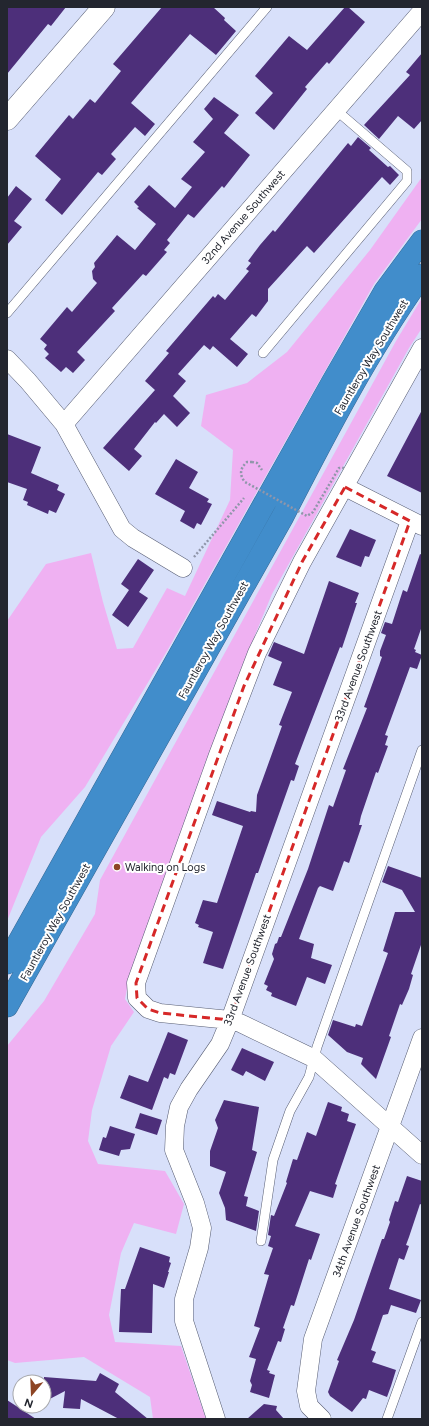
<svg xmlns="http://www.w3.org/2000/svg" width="429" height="1426" font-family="Figtree,sans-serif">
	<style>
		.green { fill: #efb1f2 }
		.building { fill: #4d2f7a }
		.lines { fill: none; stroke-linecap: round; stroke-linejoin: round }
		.service-casing { stroke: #575d73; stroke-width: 10 }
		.minor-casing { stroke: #575d73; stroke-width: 19 }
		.secondary-casing { stroke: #575d73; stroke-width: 23 }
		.motorway-casing { stroke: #366994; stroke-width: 23 }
		.path { stroke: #9096aa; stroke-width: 2.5; stroke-dasharray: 2 2; stroke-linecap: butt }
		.service { stroke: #fff; stroke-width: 9 }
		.minor { stroke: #fff; stroke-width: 18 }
		.secondary { stroke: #fff; stroke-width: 22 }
		.motorway { stroke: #418dcb; stroke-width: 22 }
		.path-bridge { stroke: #9096aa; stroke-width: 2.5; stroke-dasharray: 2 2; stroke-linecap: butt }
		.marked { fill: none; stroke: #d62828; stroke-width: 3; stroke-dasharray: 8 5; stroke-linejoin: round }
		.poi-dot { fill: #8d4524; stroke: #fff; stroke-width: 1.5 }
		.labels { text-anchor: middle; stroke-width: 4; stroke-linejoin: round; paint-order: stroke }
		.street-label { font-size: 11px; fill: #23262f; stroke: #fff }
		.poi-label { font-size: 11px; fill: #23262f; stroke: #fff; text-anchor: start }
	</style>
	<rect width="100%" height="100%" fill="#d8e0fa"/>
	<path class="green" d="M422,177V219L374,284L167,651L85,787L41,837L7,921V621L46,564L91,553L103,602L117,649L133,648L167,588L185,596L230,500L233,450L201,426L206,395L247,383L287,352L370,250Z
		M422,298V328L409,348L272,594L241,669L129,979L125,999L134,1012L111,1046L92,1110L88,1141L98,1164L165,1171L184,1204L176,1234L134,1223L121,1253L109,1315L115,1342L181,1346L206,1419H153L150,1397L84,1357L15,1363L7,1360V1046L44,1001L95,914L100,880L396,341Z"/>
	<path class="building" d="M7,7H66L51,26L48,24L7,74Z
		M162,7H213L225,18L224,20L236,31L216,55L190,34L131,103L155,124L145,136L135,127L111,154L116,159L102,175L98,172L62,215L45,200L61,179L35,156L69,115L73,119L90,99L95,103L121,71L113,64Z
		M345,7H348L365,22L329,64L327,62L305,87L307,89L274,130L255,113L273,93L255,76L289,36L307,50Z
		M422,53V120L414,129L398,116L379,139L364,125L410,75L406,72Z
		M214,97L239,115L224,133L250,155L224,188L222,186L194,218L188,214L167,240L170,243L164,250L167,252L146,276L143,274L112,308L115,311L77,352L85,360L73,373L66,367L61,372L45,358L49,354L44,349L47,345L40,339L67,307L72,312L97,283L93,279L92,271L95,267L94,263L117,235L135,250L156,224L137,208L139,207L134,202L149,185L175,208L192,187L181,179L205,152L193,142L213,119L204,109Z
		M358,137L371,148L369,150L388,167L390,166L399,175L390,185L382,177L314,253L307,246L268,289V301L256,317L252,314L230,339L248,354L237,367L213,346L210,350L204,345L178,374L186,381L173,396L190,413L177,427L164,414L156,423L155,422L134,449L142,456L129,471L103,448L155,390L145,381L169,353L166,351L213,296L215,298L218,294L225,300L249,271L246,269L251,263L248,261L260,245L273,230L275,232L348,143L351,146Z
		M16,186L32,199L14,221L22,227L7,245V198Z
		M422,410V493L387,476Z
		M7,434L41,447L31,473L59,485L57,490L65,494L56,513L49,510L48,514L27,505L28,502L23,500L27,489L7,482Z
		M176,459L198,472L189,488L209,499L207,502L212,504L201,525L197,523L194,529L180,521L185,511L155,494Z
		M350,529L376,540L369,557L365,556L361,567L336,557Z
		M420,554L422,555V626L414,649L416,650L415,652L422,655L417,669L410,667L385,735L388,736L385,745L388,746L378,773L376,772L361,816L359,825H362L349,863L344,861L333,891L320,886L318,888L299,939L314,944L311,958L332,965L325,984L307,977L296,1006L271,996L272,993L266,990L268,986L264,984L274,959L272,954L275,944L277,943L279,937H281L308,869L329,805L333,807L346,770L343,769L367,708L364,707L382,657L380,656V651L386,635L381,633L385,622L392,624L403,590L407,592Z
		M138,559L154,570L139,592L148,598L128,627L112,615L129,590L121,584Z
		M329,581L359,593L355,603H357L342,648L340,647L306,735L295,764L299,766L294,781L291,780L258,873H256L223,969L203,963L213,932L198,927L199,925L195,923L203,900L217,903L243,826L212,815L217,801L250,812L251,811L256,812L257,795L282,726L279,725L292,692L273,685L282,662L268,656L274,642L304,654Z
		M388,866L422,878V942L411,974L413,975L409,989L402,1005L400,1004L389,1036L391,1037L376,1079L361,1064L363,1058L347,1052L328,1035L333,1020L355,1027L356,1024L362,1026L388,953L383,951L395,912H415L402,890L382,882Z
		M168,1032L188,1040L175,1075L170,1073L168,1079L164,1077L152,1110L120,1098L129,1075L148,1082Z
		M242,1048L274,1062L265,1081L246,1071L243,1076L231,1070Z
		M224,1100L259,1107L252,1150L257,1152L244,1196L248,1197L246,1206L259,1211L256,1231L226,1220L225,1208L219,1193L226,1172L210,1166V1151L218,1128L215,1120Z
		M328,1102L342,1107L341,1111L349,1114L347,1121L356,1124L335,1184L337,1185L333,1198L310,1191L295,1226L320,1234L311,1260L309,1259L294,1306L291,1305L283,1328L285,1329L281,1342L278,1341L267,1370L270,1371L269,1373L275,1375L269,1398L250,1392L252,1385L250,1381L256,1359L249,1357L260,1328L254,1326L269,1275L264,1274L273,1248L268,1246L271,1236L268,1235L271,1215L274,1216L287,1183L286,1182L293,1159L297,1160L307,1132L316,1136Z
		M140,1113L162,1120L157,1135L135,1128Z
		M110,1126L135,1134L130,1149L121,1150L119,1156L99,1150L103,1137L106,1138Z
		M407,1176L422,1181V1205L420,1204L409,1237L406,1245L409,1246L404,1260L399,1258L389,1289L421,1300L416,1313L391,1305L388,1314L383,1315L371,1350L376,1352L372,1362L396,1370L391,1386L387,1397L369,1390L366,1399L363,1398L352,1412L330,1396L328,1392L339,1361L337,1360L354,1320L382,1239H384L390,1222L389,1220L395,1201L398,1202Z
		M140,1247L170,1257L169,1262L171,1263L168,1272H169L164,1288L153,1284L152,1333L119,1332L121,1289H125Z
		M100,1373L119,1384L115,1392L148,1419H119L81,1399L80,1409L63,1408L65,1391L44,1402V1377L96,1381Z
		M7,1400L36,1419H7Z
		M264,1404L277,1406L276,1410L284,1419H247Z"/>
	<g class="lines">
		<defs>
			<path id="service" d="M7,313L267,7
				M263,353L407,181V171L336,110
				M261,1241L273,1160L290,1111L309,1077L317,1047L422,750
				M387,1419L422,1322"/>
			<path id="minor" d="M422,348L302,562L257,653L218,755L136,983L137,998L148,1009L160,1013L230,1020L240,1023L313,1058L422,1155
				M7,359L28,381L64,424L122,529L133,538L183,568
				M64,424L422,11
				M345,487L422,526
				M216,1419L184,1321V1299L199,1248L202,1228L195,1203L174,1150L175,1126L179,1107L189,1089L220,1044L230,1020L410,521
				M322,1419L309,1406L306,1391L313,1339L422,1038"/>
			<path id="secondary" d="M7,119L104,7"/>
			<path id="motorway" d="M7,963L332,383L385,291L422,241
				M7,1006L283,516C325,434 368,351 422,275"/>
		</defs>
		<use href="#service" class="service-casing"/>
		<use href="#minor" class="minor-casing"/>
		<use href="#secondary" class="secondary-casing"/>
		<use href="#motorway" class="motorway-casing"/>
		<path class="path" d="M252,462L257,463L262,470
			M194,557L244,498"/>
		<use href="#service" class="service"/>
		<use href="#minor" class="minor"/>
		<use href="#secondary" class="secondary"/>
		<use href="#motorway" class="motorway"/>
		<path class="path-bridge" d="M252,462H247C240,468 239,475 245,482L307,516L313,512L339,468H344"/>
	</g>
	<path class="marked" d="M345,487L410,521L230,1020L160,1013L148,1009L137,998L136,983L244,686L302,562Z"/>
	<circle class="poi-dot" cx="117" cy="867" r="4"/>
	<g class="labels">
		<g class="street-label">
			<text transform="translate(243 217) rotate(-49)" y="4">32nd Avenue Southwest</text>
			<text transform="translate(371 357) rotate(-59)" y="4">Fauntleroy Way Southwest</text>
			<text transform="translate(213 640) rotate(-61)" y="4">Fauntleroy Way Southwest</text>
			<text transform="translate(358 666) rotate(-70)" y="4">33rd Avenue Southwest</text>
			<text transform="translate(55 922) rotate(-61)" y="4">Fauntleroy Way Southwest</text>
			<text transform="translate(247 970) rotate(-70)" y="4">33rd Avenue Southwest</text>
			<text transform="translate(356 1221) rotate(-70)" y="4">34th Avenue Southwest</text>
		</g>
		<g class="poi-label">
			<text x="125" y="871">Walking on Logs</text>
		</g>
	</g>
	<rect width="429" height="1426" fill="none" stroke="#23262f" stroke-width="16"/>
	<g transform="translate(32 1394) rotate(199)"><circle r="19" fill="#ffffff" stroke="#a7a8ac"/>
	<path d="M0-3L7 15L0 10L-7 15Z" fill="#8d4524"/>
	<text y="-6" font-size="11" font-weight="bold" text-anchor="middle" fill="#23262f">N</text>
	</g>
</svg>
